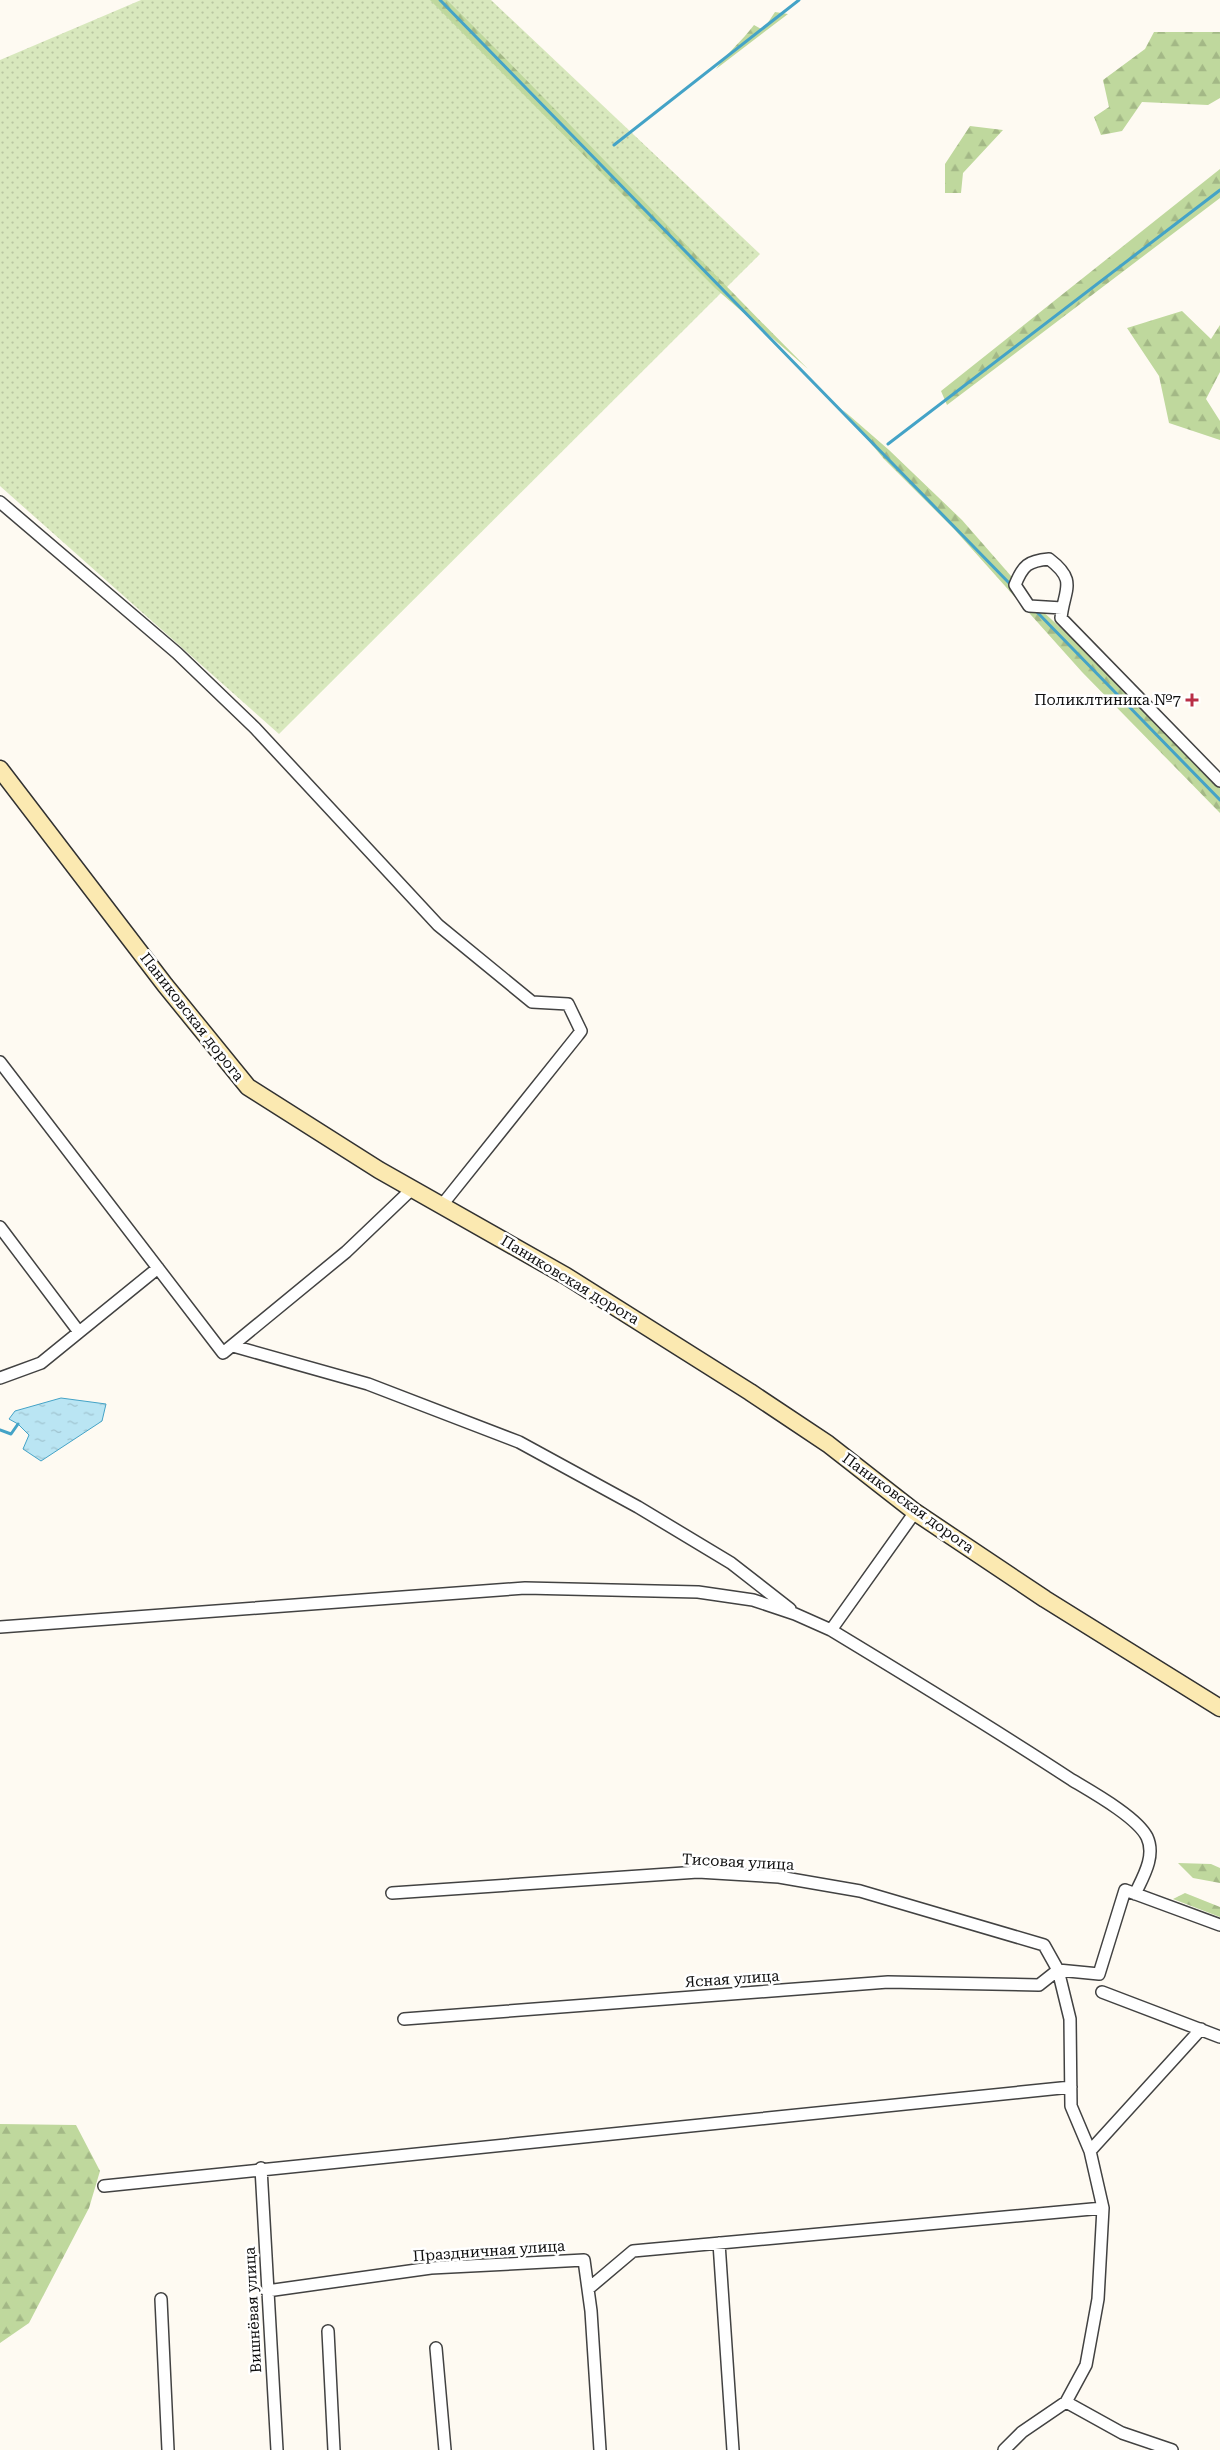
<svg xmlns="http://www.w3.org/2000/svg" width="1220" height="2450" font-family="'Roboto Serif',serif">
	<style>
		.grass { fill: url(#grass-dots) }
		.forest { fill: url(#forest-firs) }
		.water { fill: url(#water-ripples); stroke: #44a3c7 }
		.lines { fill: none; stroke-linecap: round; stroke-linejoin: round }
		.stream { stroke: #44a3c7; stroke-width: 3 }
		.street-casing { stroke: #424242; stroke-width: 14 }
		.secondary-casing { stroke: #313131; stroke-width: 19 }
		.street { stroke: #fff; stroke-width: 11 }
		.secondary { stroke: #fbe9b1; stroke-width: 16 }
		.poi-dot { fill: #b92e46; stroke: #fff; stroke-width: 2 }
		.labels { text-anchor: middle; stroke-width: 5; stroke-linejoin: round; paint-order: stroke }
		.poi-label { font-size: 15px; fill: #0f0f0f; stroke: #fff; text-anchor: end }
		.street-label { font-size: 15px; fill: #0f0f0f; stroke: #fff }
	</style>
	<defs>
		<pattern id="grass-dots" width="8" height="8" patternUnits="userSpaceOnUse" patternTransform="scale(1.25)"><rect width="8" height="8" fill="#d8e8bd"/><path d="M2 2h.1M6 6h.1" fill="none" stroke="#b8c6a1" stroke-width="1.8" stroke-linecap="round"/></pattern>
		<pattern id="forest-firs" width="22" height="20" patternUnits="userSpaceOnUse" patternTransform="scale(1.25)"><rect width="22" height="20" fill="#bfd89d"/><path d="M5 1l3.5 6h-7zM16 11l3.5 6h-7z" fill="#a3b886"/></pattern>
		<pattern id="water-ripples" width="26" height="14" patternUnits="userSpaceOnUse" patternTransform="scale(1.25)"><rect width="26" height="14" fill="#bae5f3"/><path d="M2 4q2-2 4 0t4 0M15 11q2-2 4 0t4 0" fill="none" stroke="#9fc3cf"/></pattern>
	</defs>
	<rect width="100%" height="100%" fill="#fefaf2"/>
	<path class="grass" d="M141,0H491L760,254L279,734L0,486V60Z"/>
	<path class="forest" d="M430,0H447C569,121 686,247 808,369L715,288Z
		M775,12L788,14L716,69C727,53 742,41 754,25L763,30Z
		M1154,32H1220V98L1208,105L1142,102L1122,131L1101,135L1094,117L1109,107L1103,80L1145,49Z
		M970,126L1003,130L963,173L961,193H945V164Z
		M1220,169V198L947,405L941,391Z
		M1182,311L1211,339L1220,325V372L1206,399L1220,421V440L1169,423L1159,376L1127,328Z
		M843,410L889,450L962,520L1039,608L1113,676L1220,787V813L1082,672L954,529L884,459Z
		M1178,1863L1211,1864L1220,1868V1883L1193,1878Z
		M1185,1893L1220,1907V1917L1173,1899Z
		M0,2124L76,2125L100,2171L89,2208L29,2323L0,2343Z"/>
	<path class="water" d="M61,1398L106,1404L102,1421L41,1461L23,1449L29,1435L18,1424L9,1419L15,1411Z"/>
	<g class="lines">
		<path class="stream" d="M440,0L1012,586
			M614,145L799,0
			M888,444L1220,190
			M1035,610L1220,800
			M0,1430L11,1434L18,1424"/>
		<defs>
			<path id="street" d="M0,502L177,653L255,728L438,925L532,1002L568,1004L581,1031L578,1035L442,1205
				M1062,608L1029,606L1015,585C1023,565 1028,561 1049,559C1078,581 1064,589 1061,618L1220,781
				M0,1062L223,1353L346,1252L412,1189
				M0,1227L79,1332
				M233,1346L368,1384L519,1442L638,1507L731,1563L790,1609
				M0,1378L41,1363L158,1268
				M0,1627L525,1588L698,1592L753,1600L795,1614L831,1630L915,1512
				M831,1630C912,1679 993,1728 1072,1780C1092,1792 1137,1817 1147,1837C1156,1856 1143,1877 1135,1894
				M392,1893L698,1872L779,1877L860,1891L1044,1945L1058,1970L1039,1985L888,1982L404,2019
				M1102,1992L1220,2037
				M1090,2151L1071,2106L1070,2019L1058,1970L1099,1974L1125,1890L1220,1925
				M261,2168L277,2450
				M104,2186L1071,2087
				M719,2243L733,2450
				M588,2289L633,2251L1103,2208
				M267,2291L431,2268L584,2260L591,2311L600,2450
				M161,2299L168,2450
				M328,2331L334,2450
				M436,2348L445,2450
				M1004,2450L1022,2432L1066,2402
				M1172,2450L1122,2433L1066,2402L1086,2365L1098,2299L1103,2208L1090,2151L1201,2029"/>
			<path id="secondary" d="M0,769L165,985L248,1087L379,1170L566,1276L750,1392L828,1444L915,1512L1045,1599L1220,1708"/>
		</defs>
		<use href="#street" class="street-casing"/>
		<use href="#secondary" class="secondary-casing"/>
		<use href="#street" class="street"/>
		<use href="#secondary" class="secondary"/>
	</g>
	<path class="poi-dot" d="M1189.5 692.5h5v5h5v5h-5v5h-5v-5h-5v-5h5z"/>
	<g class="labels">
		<g class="poi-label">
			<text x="1181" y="705">Поликлтиника №7</text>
		</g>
		<g class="street-label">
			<text transform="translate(192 1017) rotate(52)" y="5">Паниковская дорога</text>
			<text transform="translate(570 1280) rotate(31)" y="5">Паниковская дорога</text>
			<text transform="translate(908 1503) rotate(36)" y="5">Паниковская дорога</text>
			<text transform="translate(738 1862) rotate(3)" y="5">Тисовая улица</text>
			<text transform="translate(732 1979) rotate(-4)" y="5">Ясная улица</text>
			<text transform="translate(489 2251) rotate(-4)" y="5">Праздничная улица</text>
			<text transform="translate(253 2310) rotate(-93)" y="5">Вишнёвая улица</text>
		</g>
	</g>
</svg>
